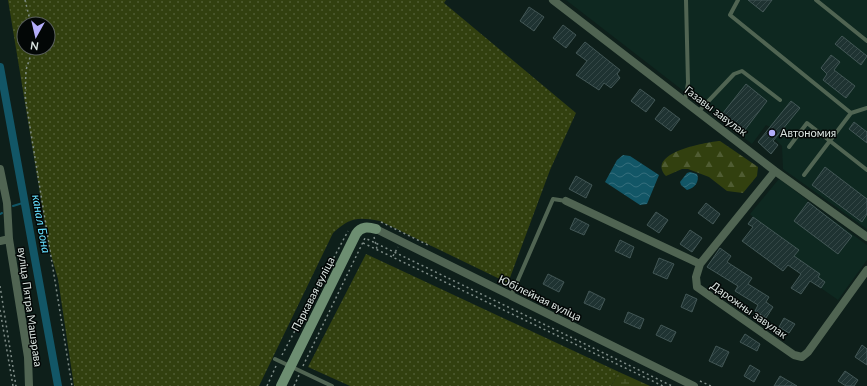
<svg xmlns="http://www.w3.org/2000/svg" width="867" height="386" font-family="Lato,sans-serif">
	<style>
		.built { fill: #0e2820 }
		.grass { fill: url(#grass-dots); fill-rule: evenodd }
		.forest { fill: url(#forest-firs) }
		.wetland { fill: url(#wetland-marsh) }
		.water { fill: url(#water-waves) }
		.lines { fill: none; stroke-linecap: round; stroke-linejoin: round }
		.stream { stroke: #125666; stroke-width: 2 }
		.canal { stroke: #125666; stroke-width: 8 }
		.building { fill: url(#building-hatch); stroke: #435756 }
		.path { stroke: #7e8c87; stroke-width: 1.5; stroke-dasharray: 2 3; stroke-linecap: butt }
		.lane { stroke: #506452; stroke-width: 4 }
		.street { stroke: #506452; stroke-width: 8 }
		.secondary { stroke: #6d8e71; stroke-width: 10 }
		.poi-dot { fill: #b3adf9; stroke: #030706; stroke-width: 1.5 }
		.labels { text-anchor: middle; stroke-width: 3; stroke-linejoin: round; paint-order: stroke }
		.street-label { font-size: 11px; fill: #dce6e2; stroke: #030706 }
		.poi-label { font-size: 11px; fill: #dce6e2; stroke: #030706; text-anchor: start }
		.water-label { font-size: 12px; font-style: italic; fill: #65defd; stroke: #030706 }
	</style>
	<defs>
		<pattern id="grass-dots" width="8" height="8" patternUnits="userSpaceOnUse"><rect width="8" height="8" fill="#32400f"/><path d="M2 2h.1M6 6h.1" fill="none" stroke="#4f5c32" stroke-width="1.8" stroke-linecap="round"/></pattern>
		<pattern id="forest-firs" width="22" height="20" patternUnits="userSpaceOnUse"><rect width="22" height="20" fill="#32400f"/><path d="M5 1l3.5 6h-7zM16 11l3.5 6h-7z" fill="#4f5c32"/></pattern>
		<pattern id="wetland-marsh" width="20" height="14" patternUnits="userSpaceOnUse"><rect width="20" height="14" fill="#32400f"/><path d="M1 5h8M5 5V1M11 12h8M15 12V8" fill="none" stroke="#4f5c32"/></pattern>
		<pattern id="water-waves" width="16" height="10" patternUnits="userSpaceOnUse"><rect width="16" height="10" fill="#125666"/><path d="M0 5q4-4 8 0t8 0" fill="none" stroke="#346e7c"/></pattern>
		<pattern id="building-hatch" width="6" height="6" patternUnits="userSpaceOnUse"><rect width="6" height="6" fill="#1f3332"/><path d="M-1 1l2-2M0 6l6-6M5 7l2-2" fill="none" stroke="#344746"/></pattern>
	</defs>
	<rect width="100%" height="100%" fill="#0e1f1a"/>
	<path class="built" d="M566,0H867V229L783,169L782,146L775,139L770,127L766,125L752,144Z
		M778,180H781L807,200L808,202L867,245V260L838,300L791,267L788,264L794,256L748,224L753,217L750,214Z"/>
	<path class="grass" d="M8,0H446L444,3L576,113L550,170L508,283L380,221C357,217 351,217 333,233L259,386H74L58,279L49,248ZM24,24H48V48H24Z
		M366,254L619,372L611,386H350L308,367Z"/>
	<path class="forest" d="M720,141L758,167L757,176L743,193L727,191L709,177L688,169H682L666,176C645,153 706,142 720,141Z"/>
	<path class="wetland" d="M619,372L650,386H611Z"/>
	<path class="water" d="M623,155L630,156L659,175L647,204L640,205L605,182L617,160Z
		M690,172L697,174C700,181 695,188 687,190L681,185L680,182L687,173Z"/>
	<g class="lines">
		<path class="stream" d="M13,206L26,202
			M0,214L2,213"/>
		<path class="canal" d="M0,67L58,386"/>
	</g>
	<path class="building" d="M748,0H772L763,12Z
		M529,7L544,17L534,31L520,21Z
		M563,25L576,35L566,48L553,38Z
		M842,36L867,56L861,65L835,44Z
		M585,42L620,70L617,74L620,78L611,88L604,83L599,90L576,75L587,61L576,53Z
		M831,55L840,62L834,70L855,86L846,98L823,80L827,74L821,68Z
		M746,84L767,101L741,135L719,118Z
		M640,89L655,100L646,112L631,101Z
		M791,101L800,108L773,141L778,145L771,154L758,142Z
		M664,107L680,119L671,131L655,119Z
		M854,122L867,132V143L849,129Z
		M825,167L867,199V214L862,222L812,185Z
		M576,176L592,185L586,198L569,189Z
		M808,202L852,236L838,254L794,221Z
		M706,203L720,214L713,224L698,213Z
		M656,212L668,220L659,233L647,225Z
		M753,217L799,250L794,256L820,274L818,277L825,282L821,288L810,281L801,294L791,288L801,274L788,265L783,271L742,241L753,227L748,224Z
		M575,218L589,225L584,235L570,229Z
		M690,230L702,238L692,252L680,244Z
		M620,240L634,247L630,258L615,251Z
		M720,248L731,256L727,262L752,278L748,284L769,297L766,302L773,307L766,318L755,311L758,305L735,291L738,286L707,267Z
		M659,258L674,264L667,279L653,273Z
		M548,274L564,282L559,292L543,284Z
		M589,291L605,299L600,310L584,303Z
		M686,294L697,299L692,312L681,307Z
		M628,312L644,319L640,329L624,322Z
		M784,318L795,324L789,333L779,327Z
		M661,325L676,332L671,342L656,335Z
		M745,334L760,344L757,351L740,342Z
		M862,345L867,349V365L855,357Z
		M716,346L729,352L722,367L709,361Z
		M750,365L760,371L754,382L744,376Z
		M845,371L858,380L854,386H846L838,381Z
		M780,376L797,386H774Z"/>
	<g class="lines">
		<path class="path" d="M25,0L31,24
			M33,48L26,70L25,96L72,386
			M381,222L430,246
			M374,237L377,249
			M363,243L663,386
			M393,256L398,247
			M0,286L16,386
			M0,310L13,386
			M282,355L348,231
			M303,366L365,238L672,386
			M700,381L711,386
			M267,386L276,366
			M294,386L299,375"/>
		<path class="lane" d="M738,0L730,15L851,113L867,108
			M816,0L867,41
			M685,101L688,83L686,0
			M698,112L734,74L742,71L780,100
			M789,147L807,123L867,170
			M804,175L851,113
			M511,296L553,199L566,201
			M275,359L332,386"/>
		<path class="street" d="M553,0L775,171L867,237
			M0,169L7,203L9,239L28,357L29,386
			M566,201L700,264L696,277L697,287L794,355L802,357L808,352L867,270
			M376,229L694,386
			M0,241L9,239
			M700,264L775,171"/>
		<path class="secondary" d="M281,386L356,234C361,226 368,227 376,229"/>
	</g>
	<circle class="poi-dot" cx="772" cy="133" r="4"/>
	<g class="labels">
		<g class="street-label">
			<text transform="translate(716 111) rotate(37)" y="4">Газавы завулак</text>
			<text transform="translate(313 294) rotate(-63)" y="4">Паркавая вуліца</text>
			<text transform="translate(540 298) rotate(26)" y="4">Юбілейная вуліца</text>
			<text transform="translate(30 307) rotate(82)" y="4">вуліца Пятра Машэрава</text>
			<text transform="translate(749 310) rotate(35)" y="4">Дарожны завулак</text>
		</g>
		<g class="poi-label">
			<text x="780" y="137">Автономия</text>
		</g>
		<g class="water-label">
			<text transform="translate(41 224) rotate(80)" y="4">канал Бона</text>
		</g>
	</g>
	<g transform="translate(36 36) rotate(188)"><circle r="19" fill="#030706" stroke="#5a605e"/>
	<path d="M0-3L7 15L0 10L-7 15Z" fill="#b3adf9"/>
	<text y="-6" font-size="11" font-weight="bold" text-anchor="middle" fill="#dce6e2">N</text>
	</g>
</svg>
